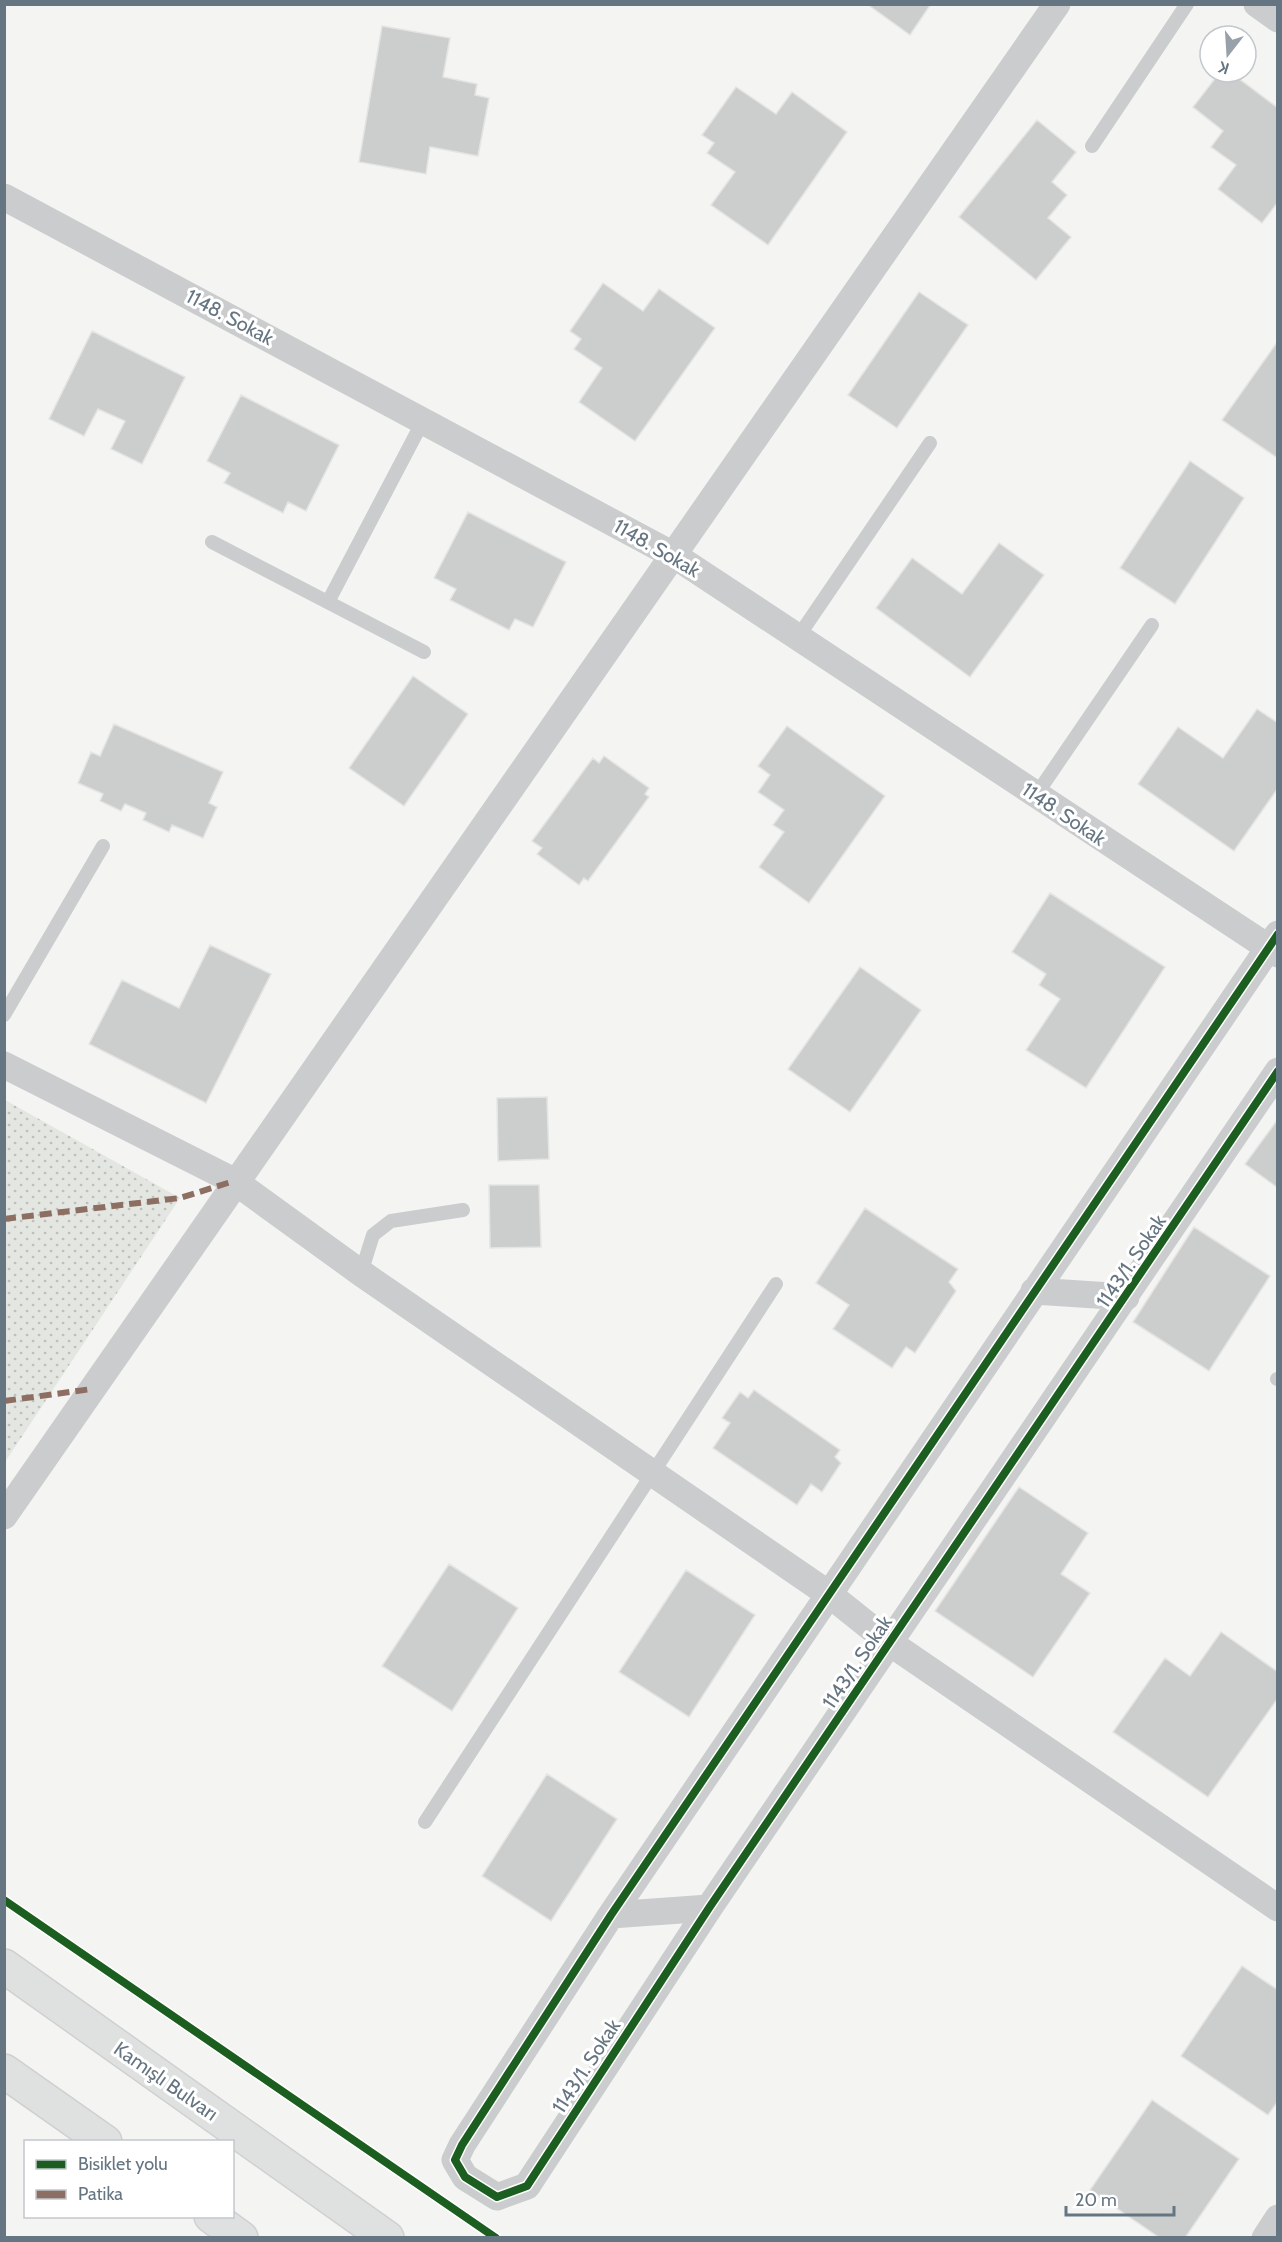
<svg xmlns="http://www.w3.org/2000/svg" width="1282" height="2242" font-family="Cabin,sans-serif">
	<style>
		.grass { fill: url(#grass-dots) }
		.building { fill: #cccece; stroke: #e4e4e3; stroke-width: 1.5 }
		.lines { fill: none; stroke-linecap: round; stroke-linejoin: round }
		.trunk-casing { stroke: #d0d0d1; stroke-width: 36 }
		.service { stroke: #cacccd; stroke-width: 14 }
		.minor { stroke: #cacccd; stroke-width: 27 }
		.trunk { stroke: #dfe0e0; stroke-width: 33 }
		.quiet { stroke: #8d6e63; stroke-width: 6; stroke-dasharray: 12 6; stroke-linecap: butt }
		.cycleway-casing { stroke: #fff; stroke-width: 11 }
		.cycleway { stroke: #1b5e20; stroke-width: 8 }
		.labels { text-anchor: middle; stroke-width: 6; stroke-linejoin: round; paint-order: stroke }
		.street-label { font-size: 20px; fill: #667582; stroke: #fff }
	</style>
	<defs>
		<pattern id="grass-dots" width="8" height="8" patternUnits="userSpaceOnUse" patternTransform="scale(1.5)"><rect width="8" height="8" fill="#e4e7e1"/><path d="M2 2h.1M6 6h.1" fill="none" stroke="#bdc0bc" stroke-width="1.8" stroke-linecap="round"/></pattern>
	</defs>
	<rect width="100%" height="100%" fill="#f4f4f3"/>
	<path class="grass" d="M5,1100L180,1198L5,1462Z"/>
	<path class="building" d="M867,4H931L910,35Z
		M382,26L450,38L443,77L477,84L475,95L489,98L478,156L430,147L426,174L359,162Z
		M1220,72H1230L1278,108V202L1262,223L1218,189L1236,165L1211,147L1223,131L1193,107Z
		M736,87L776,114L792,92L847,132L768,245L711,205L735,172L707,153L714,143L702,135Z
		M1037,120L1076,152L1052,182L1067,195L1048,218L1071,237L1036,280L959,217Z
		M603,283L643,311L659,289L715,328L635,441L579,402L602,368L574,349L581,339L570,331Z
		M919,292L968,325L897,428L848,395Z
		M92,331L185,377L142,464L111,449L125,421L98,409L84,436L49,419Z
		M1278,341V454L1276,457L1222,420Z
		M241,395L339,445L306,511L288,502L283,513L224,483L230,473L207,461Z
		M1190,461L1244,498L1175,604L1120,568Z
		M468,512L566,562L533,627L515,619L509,630L450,600L456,589L434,578Z
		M999,543L1044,575L970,677L876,608L912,558L962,594Z
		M413,676L468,714L404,806L349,768Z
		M1257,709L1278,723V788L1234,851L1138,784L1178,727L1223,758Z
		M114,724L223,772L209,803L217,807L203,838L172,825L169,832L143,820L146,813L125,804L121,811L100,801L103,794L78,783L91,752L100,756Z
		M787,726L885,796L809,903L759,867L784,832L773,825L784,810L758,792L770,775L758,766Z
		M604,756L649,788L645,794L649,797L588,881L584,878L579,885L537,854L542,848L532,841L593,758L599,763Z
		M1050,893L1165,967L1086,1088L1026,1050L1060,999L1039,985L1046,974L1012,952Z
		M210,945L271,974L206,1103L89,1044L122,980L179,1008Z
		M860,967L921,1010L850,1112L788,1069Z
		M547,1097L549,1159L498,1161L497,1098Z
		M1278,1119V1188L1245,1164Z
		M489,1185H539L541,1247L490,1248Z
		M865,1208L958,1269L949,1282L956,1291L915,1353L906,1347L892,1368L833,1329L849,1305L816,1283Z
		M1194,1227L1270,1276L1209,1371L1133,1322Z
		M754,1390L840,1450L835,1457L841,1463L822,1492L811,1484L797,1505L713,1448L730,1423L722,1418L740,1392L748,1398Z
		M1019,1487L1088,1533L1061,1574L1090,1593L1033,1677L935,1611Z
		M449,1564L518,1608L452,1711L382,1666Z
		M686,1570L755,1615L689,1717L619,1672Z
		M1221,1632L1278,1672V1698L1208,1797L1113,1732L1165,1658L1190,1676Z
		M547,1774L617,1819L551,1921L482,1876Z
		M1242,1966L1278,1990V2101L1268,2115L1181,2056Z
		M1152,2100L1239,2159L1185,2238H1160L1090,2190Z"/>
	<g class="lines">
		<defs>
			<path id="trunk" d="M4,1966L387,2238
				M4,2071L105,2142
				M211,2216L241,2238"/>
		</defs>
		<use href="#trunk" class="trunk-casing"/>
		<path class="service" d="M1092,146L1187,4
			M212,542L424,652
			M328,602L424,419
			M798,637L930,443
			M1036,795L1152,625
			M4,1015L103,846
			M361,1273L373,1235L391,1221L463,1210
			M1277,1379H1278
			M425,1822L776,1284"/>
		<path class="minor" d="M1257,4L1278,19
			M4,197L675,556L1278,954
			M1278,934L611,1915L462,2145L455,2160L465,2177L497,2197L527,2186L709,1908L1278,1071
			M4,1065L234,1181L361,1273L830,1595L890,1643L1278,1908
			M1034,1291L1126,1297
			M4,1516C353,1011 707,509 1057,4
			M611,1915L709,1908
			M1265,2238L1278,2218"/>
		<use href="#trunk" class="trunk"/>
		<path class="quiet" d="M4,1219L180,1198L234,1181
			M4,1401L92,1389"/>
		<defs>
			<path id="cycleway" d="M1278,934L611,1915L462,2145L455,2160L465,2177L497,2197L527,2186L709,1908L1278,1071
				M4,1900L496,2238"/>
		</defs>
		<use href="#cycleway" class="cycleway-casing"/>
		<use href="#cycleway" class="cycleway"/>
	</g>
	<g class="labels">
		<g class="street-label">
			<text transform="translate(230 317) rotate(28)" y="7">1148. Sokak</text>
			<text transform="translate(657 548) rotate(30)" y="7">1148. Sokak</text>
			<text transform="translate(1064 814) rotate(34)" y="7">1148. Sokak</text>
			<text transform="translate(1131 1261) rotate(-56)" y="7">1143/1. Sokak</text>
			<text transform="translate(857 1662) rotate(-56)" y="7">1143/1. Sokak</text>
			<text transform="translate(586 2066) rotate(-57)" y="7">1143/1. Sokak</text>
			<text transform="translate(166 2081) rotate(35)" y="7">Kamışlı Bulvarı</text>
		</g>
	</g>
	<rect width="1282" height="2242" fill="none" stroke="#667582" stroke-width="12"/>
	<rect x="24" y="2140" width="210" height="78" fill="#ffffff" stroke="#c2c8cd" stroke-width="1.5"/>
	<rect x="36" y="2160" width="30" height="9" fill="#1b5e20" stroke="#c2c8cd" stroke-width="1.5"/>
	<text x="78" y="2170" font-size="18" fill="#667582">Bisiklet yolu</text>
	<rect x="36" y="2190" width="30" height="9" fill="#8d6e63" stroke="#c2c8cd" stroke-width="1.5"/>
	<text x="78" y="2200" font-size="18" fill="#667582">Patika</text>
	<g transform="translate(1228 54) rotate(197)"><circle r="28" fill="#ffffff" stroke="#c2c8cd" stroke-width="1.5"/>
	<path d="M0-4.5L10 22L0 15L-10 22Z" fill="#98a1aa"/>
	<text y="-9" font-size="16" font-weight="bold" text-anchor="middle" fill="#667582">K</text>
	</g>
	<path d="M1066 2206v9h108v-9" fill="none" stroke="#667582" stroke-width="3"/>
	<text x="1075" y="2206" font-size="18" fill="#667582" stroke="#ffffff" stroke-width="4.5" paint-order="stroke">20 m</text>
</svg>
